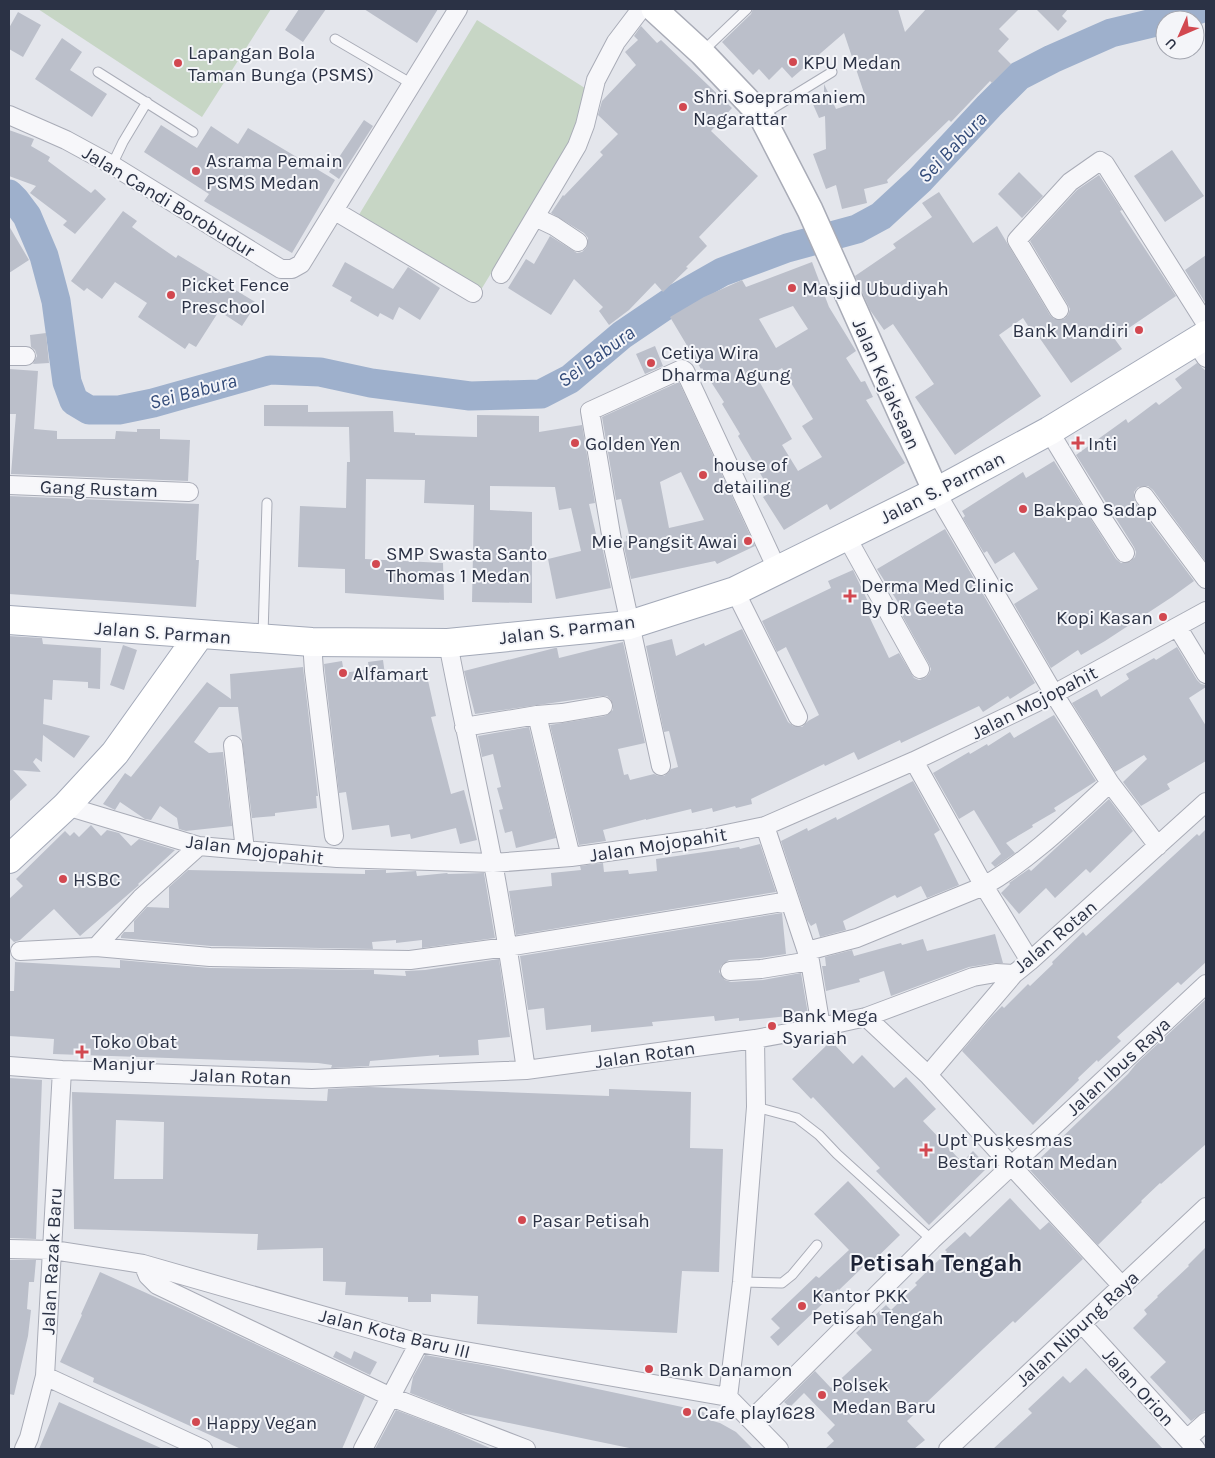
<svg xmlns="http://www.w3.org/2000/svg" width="1215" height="1458" font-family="Karla,sans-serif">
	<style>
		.green { fill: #c7d6c5 }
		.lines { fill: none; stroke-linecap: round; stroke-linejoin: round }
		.river { stroke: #9eb0cc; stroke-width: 29 }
		.building { fill: #bbbfca; fill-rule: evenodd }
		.lane-casing { stroke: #a9acb7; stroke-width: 11 }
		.street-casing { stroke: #a9acb7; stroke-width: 20 }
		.secondary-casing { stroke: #a9acb7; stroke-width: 28 }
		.primary-casing { stroke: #a3a9b8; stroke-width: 30 }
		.lane { stroke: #f7f7fa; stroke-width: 9 }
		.street { stroke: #f7f7fa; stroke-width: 18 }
		.secondary { stroke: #fff; stroke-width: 25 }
		.primary { stroke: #fff; stroke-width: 28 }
		.poi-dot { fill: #d24850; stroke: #f4f5f9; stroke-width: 2 }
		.labels { text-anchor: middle; stroke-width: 4; stroke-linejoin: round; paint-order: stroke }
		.poi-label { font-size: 19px; fill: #2b3245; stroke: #f4f5f9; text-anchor: start }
		.street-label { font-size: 19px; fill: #2b3245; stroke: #f4f5f9 }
		.water-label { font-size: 20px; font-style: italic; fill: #344c7a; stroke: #f4f5f9 }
		.district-label { font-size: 24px; font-weight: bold; fill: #1d2336; stroke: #f4f5f9 }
	</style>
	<rect width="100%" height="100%" fill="#e4e6ec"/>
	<path class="green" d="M38,9H271L202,117Z
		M477,20L588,90L583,122L479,293L357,218Z"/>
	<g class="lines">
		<path class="river" d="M1167,20L1200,9
			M9,194L15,200L27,216L44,256L56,301L67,382L74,401L89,410H119L153,403L270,370L320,372L371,383L470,396L541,394L570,379L622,335L678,297L722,272L787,248L857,229L881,216L920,180L989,106L1019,76L1052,59L1111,33L1165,20"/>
	</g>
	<path class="building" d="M299,9H326L303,42L285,30Z
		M364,9H438L417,43Z
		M753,9H898L905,32L926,9H1019L999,29L1009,39L998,51L1011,64L992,83L990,81L951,122L949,120L887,180L888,183L864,189L867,203L842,209L836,185L826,189L813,154L826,149L825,116L819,118L812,102L824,97V84L836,109L866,99L844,33L792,78L782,67L769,80L759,69L753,75L722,42L751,14Z
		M1036,9H1068L1062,16L1067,21L1058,31Z
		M18,12L41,25L23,57L9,49V28Z
		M641,26L657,43L661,40L732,108L711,131L758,176L699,237L707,246L686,267L688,268L663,292L655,283L629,310L609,325L599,311L603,307L574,279L551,315L508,288L526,259L534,264L550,236L577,253L582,252L587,247L588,238L584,233L551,213L563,195L564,196L603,155L600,152L618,134L598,115L602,101L636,65L625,52L638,40L634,36Z
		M62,38L82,52L70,70L107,94L92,117L35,79Z
		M364,120L373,126L339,179L329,172Z
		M161,125L197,148L211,126L238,144L248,128L335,180L292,253L204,201L209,194L144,152Z
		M9,130L34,139L31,146L50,157L48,161L91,193L95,189L106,199L75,234L63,225L67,221L30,193L36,186L9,176Z
		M1172,150L1204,196L1165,222L1134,176Z
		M1019,172L1043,196L1022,218L998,194Z
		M1099,175L1122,210L1120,211L1176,296L1114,338L1122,349L1071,383L1034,330L1032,332L1023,318L999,335L1041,396L955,455L915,397L934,384L893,324L884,330L870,310L855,276L896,248L893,244L932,217L922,203L939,192L973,243L997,226L1050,315L1054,319H1064L1068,315L1070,309L1068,305L1030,241L1077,190Z
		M123,211L137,221L132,227L150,240L176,258L178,255L257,303L242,326L219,311L196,347L189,343L185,349L138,317L147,303L115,282L102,299L87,288L84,291L71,281Z
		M9,226L29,260L9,273Z
		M1206,255V304L1185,270Z
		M345,262L393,289L408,267L440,288L420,320L399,307L393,320L380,313L378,317L350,301L352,297L332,286Z
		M812,262L829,307L856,351L846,358L861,382L865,381L873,397L866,400L905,463L830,510L827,504L784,530L763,497L771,492L738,436L740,434L722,404L724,402L702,368L701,369L670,317L704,297L742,280L746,287ZM793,306L808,329L776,348L759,319ZM782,368L813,419L802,426L822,457L798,471L782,445L792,439L759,381Z
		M46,333L49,363L33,364L37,356L35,350L31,347L30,335Z
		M655,346L663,366L645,374L636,354Z
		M1197,363L1206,371V562L1153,490L1148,486L1138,487L1134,492V498L1135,502L1194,581L1172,597L1105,641L1081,655L1078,650L1051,668L1014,604L1038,589L1014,552L995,564L987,551L984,553L963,518L965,516L962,511L1023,472L1026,478L1054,461L1116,559L1121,563L1130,562L1135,557L1136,552L1134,547L1076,455L1126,419L1128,423L1156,402L1159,405L1182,388L1175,379Z
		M9,369L38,371L34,429L57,431V439H115L116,431L137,432V429H160V439L190,440L188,481L11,474L16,414H9Z
		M679,382L755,546L717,564L715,561L631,579L623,542L627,541L626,536L629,535L621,499L616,500L602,417ZM681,472L704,520L669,528L660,482Z
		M264,405H308V412L393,411L394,432L415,433V435L477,437V415L539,416V432L582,425L595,503L589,504L599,547L602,546L611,588L556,599L548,559L581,551L571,508L559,510L555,487L490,486V510L532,512V603L472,602L474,505L424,503L425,480L366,479L365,559L443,563L444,600L345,593V569L298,567L300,506L346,508L347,462H350L349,427L264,426Z
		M9,496L199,504L196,560H199L196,607L9,594Z
		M945,529L1035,683L1010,699L1008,696L983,712L979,706L901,743L900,740L858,760L854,752L825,766L824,764L751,799L752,804L736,808L735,806L713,812L712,808L692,813L691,809L646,820V819L603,830L606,841L579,845L550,725L605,716L613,710V705L611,700L607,696H601L475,714L464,671L555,648H557L559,658L623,642L645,743L618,749L624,775L628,774L630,780L654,774L658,776H664L668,773L671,769L678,767L669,731L664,732L646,646L672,639L676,656L704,643L705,646L742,629L788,722L793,726L802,727L808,721L819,715L786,647L777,652L762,621L831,588L828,581L853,570L872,610L867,612L889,658L899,653L914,678L919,680L925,678L929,674L931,669L929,664L898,608L901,607L877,569Z
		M9,636L42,638L43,644L101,648L100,689L88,688V682L53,680L52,700L44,699L43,724L90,736L74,758L43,735L42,762L36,758L33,762L41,772L13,770L27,785L9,802Z
		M123,645L137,650L124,690L110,685Z
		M1177,647L1197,680L1201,684L1206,685V687L1189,698L1206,726V761L1167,784L1170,789L1141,806L1123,782L1147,759L1144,755L1115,772L1072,703L1097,689L1101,697L1129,679L1126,674L1154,658L1156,660Z
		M383,660L386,682L427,676L436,716L431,717L451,794L464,790L477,840L460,844L456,828L411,839L410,834L391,837L389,825L352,830L346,792L339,793L324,664L342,661L344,673L369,669L368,662Z
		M303,667L318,796H316L317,808L275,813V816L252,818L238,707H219L194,742L209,753L223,752L232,826L186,831L179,829L177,818L160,806L151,820L145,819L120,802L115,810L103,804L125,773L131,777L207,682L231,699L230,674Z
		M1054,715L1096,781L1054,808L1056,811L1032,825L1033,827L1006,843L1015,853L995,867L991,863L1001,854L974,810L959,819L933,773L969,752L970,754L987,744L988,746L1010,732L1014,738Z
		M529,727L556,838L516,848L512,831L505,833L499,810L503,809L497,788L501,787L493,754L482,757L478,736Z
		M913,781L940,830L934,834L959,885L927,898L921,886L897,898L895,895L843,921L846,930L820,937L816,923L811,926L807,920L781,841L807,828L808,831L836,817L837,820Z
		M1109,799L1133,831L1090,873L1086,869L1055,898L1046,888L1019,914L1001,893L1010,884L1009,883L1029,869L1031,871Z
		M91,825L101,836L107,830L119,833L131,846L139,839L175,850L138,884L139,885L80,936L54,909L20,940L14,942L9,937V899L23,886L16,879L65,831L70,836L74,832L79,837Z
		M1206,829V962L1181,985L1178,982L1117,1037L1121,1041L1098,1062L1097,1060L1078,1078L1079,1080L1033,1125L962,1051L992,1016L1002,1006L1004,1008L1028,984L1030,986L1053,964L1052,962L1083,932L1086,936L1197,834L1199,836Z
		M760,844L776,892L516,935L509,891L552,886L551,873L581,870L580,866L603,863L604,872L628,870L629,874L657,871L656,859L739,847L740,849Z
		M188,870L365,874V870H386V873L416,871L417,876L447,873L448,874L484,873L495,938L422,948V940L396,943V940L372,942L373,949L211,946L121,938V936L124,932H134V921L147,907L169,908V887Z
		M782,913L786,954L760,958L729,960L721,966L719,972L725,980L731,982L763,980L801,973L808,1014L739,1021V1018L715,1021L714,1016L652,1022L653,1026L591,1032V1025L546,1030L544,1008L528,1010L520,956Z
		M995,934L1003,963H994L969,967L891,996L884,971L859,979L860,982L826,991L822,966H826L825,957L852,950L854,956L901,943L902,945L923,939L927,951Z
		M499,959L510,1037L478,1040L479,1055L439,1057V1055L415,1057L370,1061L369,1066L331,1068L332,1065L318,1063L53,1054L54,1039L9,1036V991H14L15,962L120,968V960L210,968L374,970V974L406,976L405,971L425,970Z
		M1206,999V1144L1161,1184L1160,1183L1141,1201L1142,1202L1098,1245L1029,1169L1128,1074L1136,1064Z
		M831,1041L853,1064L862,1055L894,1088L906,1077L936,1109L923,1121L962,1162L973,1151L988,1167L929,1225L876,1171L880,1168L813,1097L811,1099L792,1079Z
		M9,1078L42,1080L36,1239L9,1238Z
		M369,1087L609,1096V1089L691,1092L690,1148L723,1149L719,1272L682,1271L677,1333L477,1324L478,1296L431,1294V1302H408V1297L345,1295L346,1282L323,1281V1248L257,1250L258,1234L74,1229L72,1092L327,1101L328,1089ZM116,1120L164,1122L163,1179H114Z
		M848,1181L900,1235L866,1268L864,1266L839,1290L838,1289L778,1346L770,1337L780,1328L771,1319L816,1276L819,1278L849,1250L814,1214Z
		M1010,1198L1040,1230L1049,1222L1083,1259L1015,1323L1013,1321L984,1348L907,1421L925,1440L914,1449H825L834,1441L827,1433L835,1425L804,1393L790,1407L784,1402L815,1371L831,1388L872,1350L856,1333L886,1305L891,1310L917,1285L915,1283L947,1252L945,1250L965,1232L970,1237Z
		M1206,1247V1410L1191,1421L1150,1377L1166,1362L1133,1328L1147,1314L1144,1310L1158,1297L1157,1296L1189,1266L1188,1265Z
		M9,1260H36L34,1282H29L27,1309L31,1310L28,1336L14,1395L9,1394Z
		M100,1272L184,1310L365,1396L342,1449H241L93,1382L94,1378L60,1362L82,1315L81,1314Z
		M336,1351L351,1359L354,1351L377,1362L370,1375L333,1357Z
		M425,1355L489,1366L701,1411L713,1418V1421L720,1423L736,1432L753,1449H634L461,1413L410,1393L413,1377Z
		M1086,1368L1163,1449H993L1032,1413L1028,1409L1063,1376L1070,1383Z
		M59,1402L127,1433L163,1449H39Z
		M396,1410L451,1431L492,1449H375Z"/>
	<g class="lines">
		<defs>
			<path id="lane" d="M335,39L412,84
				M702,52L747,9
				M98,72L193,132
				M762,115L832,72
				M112,165L123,142L147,102
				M263,635L267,503
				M756,1107L797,1118L819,1135L837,1154L932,1240
				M742,1282L782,1283L792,1275L817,1245"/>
			<path id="street" d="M9,115L66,140L112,165L281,269H292L301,264L458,9
				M335,211L473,293
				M535,217L554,226L578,242
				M501,274L577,146L585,125L596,80L616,42L641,9
				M1059,310L1017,240L1070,182L1100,161L1105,164L1206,324
				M1195,342L1206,358
				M9,356H26
				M1049,431L1095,507L1125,553
				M9,485L189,492
				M936,492L1054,694L1110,783L1158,846
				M1144,496L1206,579
				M846,536L920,669
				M735,591L798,717
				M1178,628L1206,674
				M312,642L314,671L334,836
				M448,643C462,717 479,790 493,863C506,932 516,1001 526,1070
				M537,715L562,713L603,706
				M464,727L537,715L571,857
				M233,745L245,850
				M914,761L984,886L1030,961
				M661,766L613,546L590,411L682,369L685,371L777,569
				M66,806L199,846L337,858L493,863L571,857L707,838L765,826L914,761L1054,694L1206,611
				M765,826L810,961L821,1027
				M96,947L141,898L199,846
				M20,951L96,947L210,957L410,960L507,947L789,901
				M807,951L857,938L984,886C1031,859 1070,820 1110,783
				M730,971L761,969L810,961
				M866,1017L928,1075L1122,1286
				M9,1066L62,1070L312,1079L526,1070L755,1039L821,1027L866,1017L973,977L996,973L1014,974L1030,961L1206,802
				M928,1075L1014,974
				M9,1249L53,1250L143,1264L419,1343L728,1397L779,1449
				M143,1264L148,1276L157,1285L391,1397L526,1449
				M1082,1324L1196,1449
				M45,1376L203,1449
				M728,1397L742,1282L756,1107L755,1039
				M751,1420L932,1240L1206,984
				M1187,1439L1206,1422
				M24,1449L29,1438L45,1376L62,1070
				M363,1449L419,1343
				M948,1449L1206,1207"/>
			<path id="secondary" d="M654,9L702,53L761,115L810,210L936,492"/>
			<path id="primary" d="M9,620L312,642L448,643L629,625L735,591L936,492L1049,431L1206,335
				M9,859L66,806L115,753L200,634"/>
		</defs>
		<use href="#lane" class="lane-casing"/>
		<use href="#street" class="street-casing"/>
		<use href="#secondary" class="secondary-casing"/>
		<use href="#primary" class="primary-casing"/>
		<use href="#lane" class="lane"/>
		<use href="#street" class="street"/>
		<use href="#secondary" class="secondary"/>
		<use href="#primary" class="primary"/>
	</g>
	<g class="poi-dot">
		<circle cx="793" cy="62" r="5"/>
		<circle cx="178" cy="63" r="5"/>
		<circle cx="683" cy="107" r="5"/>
		<circle cx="196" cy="171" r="5"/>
		<circle cx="792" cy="288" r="5"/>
		<circle cx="171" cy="295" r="5"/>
		<circle cx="1139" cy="330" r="5"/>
		<circle cx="651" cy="363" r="5"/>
		<circle cx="575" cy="443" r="5"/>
		<path d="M1075.5 435.5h5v5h5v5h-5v5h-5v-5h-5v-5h5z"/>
		<circle cx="703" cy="475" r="5"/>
		<circle cx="1023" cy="509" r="5"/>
		<circle cx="748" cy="541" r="5"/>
		<circle cx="376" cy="564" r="5"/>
		<path d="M847.5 588.5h5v5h5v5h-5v5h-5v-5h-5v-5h5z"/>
		<circle cx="1163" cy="617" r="5"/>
		<circle cx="343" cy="673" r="5"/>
		<circle cx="63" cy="879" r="5"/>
		<circle cx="772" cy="1026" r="5"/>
		<path d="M79.5 1044.5h5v5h5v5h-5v5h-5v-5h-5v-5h5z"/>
		<path d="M923.5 1142.5h5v5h5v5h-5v5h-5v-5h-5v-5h5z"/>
		<circle cx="522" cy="1220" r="5"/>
		<circle cx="802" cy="1306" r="5"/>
		<circle cx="649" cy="1369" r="5"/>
		<circle cx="822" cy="1395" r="5"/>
		<circle cx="687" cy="1412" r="5"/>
		<circle cx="196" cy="1422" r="5"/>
	</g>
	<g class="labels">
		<g class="poi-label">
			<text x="188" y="59">Lapangan Bola<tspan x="188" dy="22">Taman Bunga (PSMS)</tspan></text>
			<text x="803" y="69">KPU Medan</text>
			<text x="693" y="103">Shri Soepramaniem<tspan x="693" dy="22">Nagarattar</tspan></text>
			<text x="206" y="167">Asrama Pemain<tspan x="206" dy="22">PSMS Medan</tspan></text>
			<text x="181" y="291">Picket Fence<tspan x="181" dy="22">Preschool</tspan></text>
			<text x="802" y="295">Masjid Ubudiyah</text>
			<text x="1129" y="337" text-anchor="end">Bank Mandiri</text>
			<text x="661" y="359">Cetiya Wira<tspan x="661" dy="22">Dharma Agung</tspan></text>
			<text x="585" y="450">Golden Yen</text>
			<text x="1088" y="450">Inti</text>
			<text x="713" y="471">house of<tspan x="713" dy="22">detailing</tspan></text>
			<text x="1033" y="516">Bakpao Sadap</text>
			<text x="738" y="548" text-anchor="end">Mie Pangsit Awai</text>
			<text x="386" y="560">SMP Swasta Santo<tspan x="386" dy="22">Thomas 1 Medan</tspan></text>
			<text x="861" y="592">Derma Med Clinic<tspan x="861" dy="22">By DR Geeta</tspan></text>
			<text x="1153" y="624" text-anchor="end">Kopi Kasan</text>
			<text x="353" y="680">Alfamart</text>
			<text x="73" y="886">HSBC</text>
			<text x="782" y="1022">Bank Mega<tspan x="782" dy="22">Syariah</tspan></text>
			<text x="92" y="1048">Toko Obat<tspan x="92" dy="22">Manjur</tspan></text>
			<text x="937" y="1146">Upt Puskesmas<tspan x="937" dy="22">Bestari Rotan Medan</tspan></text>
			<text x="532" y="1227">Pasar Petisah</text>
			<text x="812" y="1302">Kantor PKK<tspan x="812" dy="22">Petisah Tengah</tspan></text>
			<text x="659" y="1376">Bank Danamon</text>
			<text x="832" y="1391">Polsek<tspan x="832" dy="22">Medan Baru</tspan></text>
			<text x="697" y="1419">Cafe play1628</text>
			<text x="206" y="1429">Happy Vegan</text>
		</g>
		<g class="street-label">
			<text transform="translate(169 201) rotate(31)" y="7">Jalan Candi Borobudur</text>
			<text transform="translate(887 384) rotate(66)" y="7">Jalan Kejaksaan</text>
			<text transform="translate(942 487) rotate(-27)" y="7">Jalan S. Parman</text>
			<text transform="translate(99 488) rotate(2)" y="7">Gang Rustam</text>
			<text transform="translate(567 629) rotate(-7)" y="7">Jalan S. Parman</text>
			<text transform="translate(163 632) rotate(4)" y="7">Jalan S. Parman</text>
			<text transform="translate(1034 702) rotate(-27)" y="7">Jalan Mojopahit</text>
			<text transform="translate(658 844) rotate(-9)" y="7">Jalan Mojopahit</text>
			<text transform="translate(255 849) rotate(7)" y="7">Jalan Mojopahit</text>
			<text transform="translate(1055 936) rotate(-40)" y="7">Jalan Rotan</text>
			<text transform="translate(645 1054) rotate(-8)" y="7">Jalan Rotan</text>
			<text transform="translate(1118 1066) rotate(-43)" y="7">Jalan Ibus Raya</text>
			<text transform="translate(241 1076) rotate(2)" y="7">Jalan Rotan</text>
			<text transform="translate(51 1261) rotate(-87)" y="7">Jalan Razak Baru</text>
			<text transform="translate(1077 1328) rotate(-43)" y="7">Jalan Nibung Raya</text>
			<text transform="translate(395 1333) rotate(14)" y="7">Jalan Kota Baru III</text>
			<text transform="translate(1139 1387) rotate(48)" y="7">Jalan Orion</text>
		</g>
		<g class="water-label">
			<text transform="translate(952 147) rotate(-46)" y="7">Sei Babura</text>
			<text transform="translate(596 356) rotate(-36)" y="7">Sei Babura</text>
			<text transform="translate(193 391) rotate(-15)" y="7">Sei Babura</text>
		</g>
		<g class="district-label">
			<text x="936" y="1271">Petisah Tengah</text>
		</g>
	</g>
	<rect width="1215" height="1458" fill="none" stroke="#2b3245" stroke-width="20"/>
	<g transform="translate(1180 35) rotate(225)"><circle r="24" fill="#f4f5f9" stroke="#a4a7b1"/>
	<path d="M0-4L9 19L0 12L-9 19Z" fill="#d24850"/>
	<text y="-8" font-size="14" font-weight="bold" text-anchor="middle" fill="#2b3245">U</text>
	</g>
</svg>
